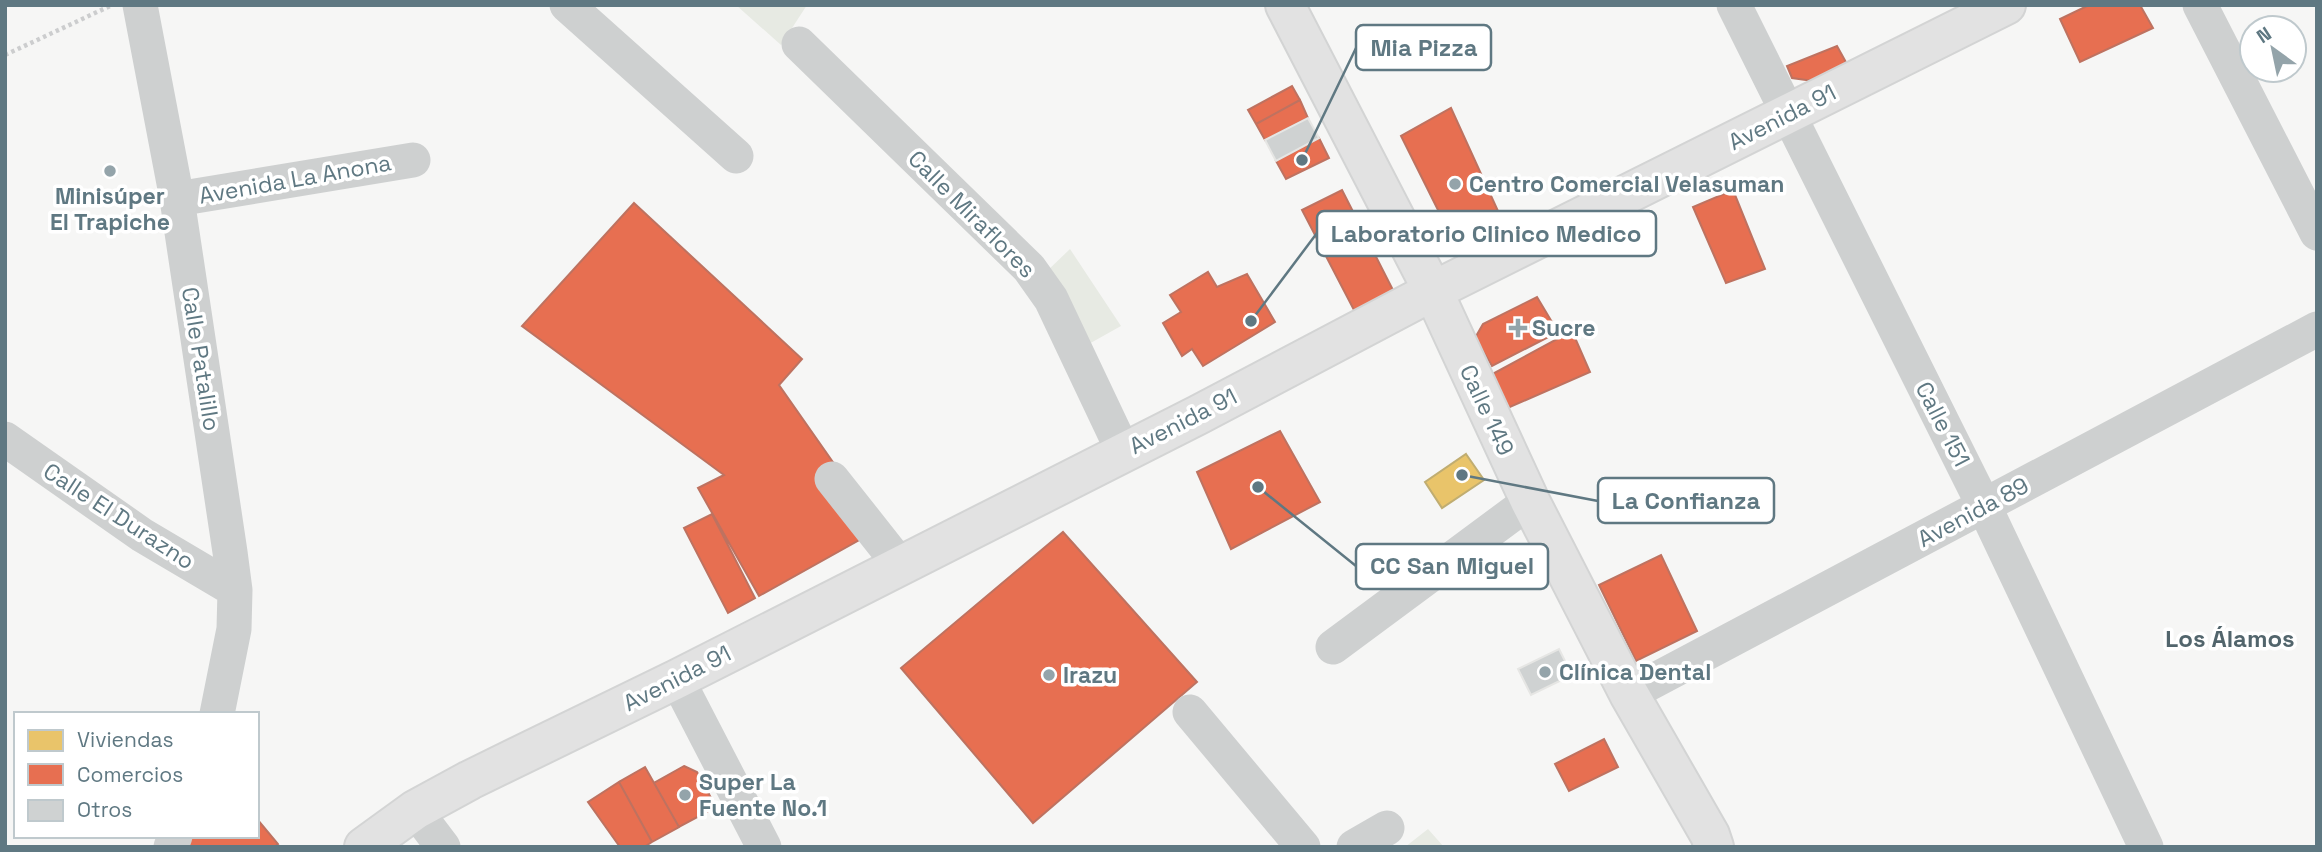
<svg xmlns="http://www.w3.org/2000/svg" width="2322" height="852" font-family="'Space Grotesk',sans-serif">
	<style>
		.green { fill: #e7eae3 }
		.homes { fill: #e9c46a; stroke: #c0ad71; stroke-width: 2 }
		.shops { fill: #e76f51; stroke: #be7260; stroke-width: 2 }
		.building { fill: #cfd2d2; stroke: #e6e6e4; stroke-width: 2 }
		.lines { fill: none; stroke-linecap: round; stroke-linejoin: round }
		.major-casing { stroke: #d3d4d4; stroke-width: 42 }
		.path { stroke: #cccdce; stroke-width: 4.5; stroke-dasharray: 3.5 3.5; stroke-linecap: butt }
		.minor { stroke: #ced0d0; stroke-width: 35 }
		.major { stroke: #e2e2e2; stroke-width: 38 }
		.poi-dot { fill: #94a4aa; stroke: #fff; stroke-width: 2.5 }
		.labels { text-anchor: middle; stroke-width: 7; stroke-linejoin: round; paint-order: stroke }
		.street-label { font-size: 23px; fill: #5f7882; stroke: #fff }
		.poi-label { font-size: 23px; font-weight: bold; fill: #5f7882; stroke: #fff; text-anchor: start }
		.neighbourhood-label { font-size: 24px; font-weight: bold; fill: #52656c; stroke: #fff }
		.leader { fill: none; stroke: #5f7882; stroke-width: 2.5 }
		.callout-dot { fill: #5f7882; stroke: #fff; stroke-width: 2.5 }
		.callout { fill: #fff; stroke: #5f7882; stroke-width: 2.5 }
		.callout-label { font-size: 24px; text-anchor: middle; font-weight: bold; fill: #5f7882 }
	</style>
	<rect width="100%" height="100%" fill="#f6f6f5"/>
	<path class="green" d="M736,5H807L781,45Z
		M1070,249L1121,326L1087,345L1045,273Z
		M1428,829L1444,847H1405Z"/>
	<path class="homes" d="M1466,454L1484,480L1442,508L1425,482Z"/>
	<path class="shops" d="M2089,5H2140L2153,28L2080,62L2060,19Z
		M1837,46L1847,64L1813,81L1792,78L1787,66Z
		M1292,86L1300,100L1256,124L1248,110Z
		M1300,100L1308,118L1265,140L1256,124Z
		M1451,108L1508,233L1466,253L1456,246L1401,136Z
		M1319,138L1329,158L1286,179L1276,161Z
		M1342,190L1394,292L1355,312L1302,210Z
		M1733,190L1765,269L1726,283L1693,207Z
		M634,203L802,359L779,385L837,468L861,539L759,596L698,488L724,475L522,326Z
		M1208,272L1217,287L1247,274L1275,322L1203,366L1192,349L1182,356L1163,323L1181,312L1170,295Z
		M1537,297L1558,332L1492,366L1475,338L1483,324Z
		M1572,331L1590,372L1503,410L1487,377Z
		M1280,431L1320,502L1231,549L1197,472Z
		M712,514L755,598L728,613L684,528Z
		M1063,532L1197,682L1033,823L901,668Z
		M1661,555L1697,631L1636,661L1599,585Z
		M1604,739L1618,767L1569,791L1555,764Z
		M684,766L697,772L716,807L679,827L654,783Z
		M645,767L679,827L652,842L619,782Z
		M619,782L652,842L644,847H620L588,802Z
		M257,819L278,844L274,847H179L183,836H257Z"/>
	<path class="building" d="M1308,118L1319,138L1276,161L1265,140Z
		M1559,649L1572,675L1531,695L1518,669Z"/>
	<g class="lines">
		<defs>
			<path id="major" d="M1285,5L1433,291L1530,501L1629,694L1710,835L1714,847
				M364,847L415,810L470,780L677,679L1198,415L1433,291L2006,5"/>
		</defs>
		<use href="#major" class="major-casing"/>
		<path class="path" d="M5,55L110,6"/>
		<path class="minor" d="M140,5L177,199L230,552L235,590L234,629L217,714
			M567,5L736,156
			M1734,5L1984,506L2146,847
			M2200,5L2317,233
			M799,44L1029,268L1051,299L1123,451
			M177,199L413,160
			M5,439L142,535L235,590
			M832,479L900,565
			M1333,647L1530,501
			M677,679L764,847
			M1629,694L2317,329
			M1190,712L1303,847
			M415,810L443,847
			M171,847L175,836
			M1354,847L1387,828"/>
		<use href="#major" class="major"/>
	</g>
	<g class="poi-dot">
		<circle cx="110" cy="171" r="7"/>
		<circle cx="1455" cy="184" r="7"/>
		<path d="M1514.5 317.5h7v7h7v7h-7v7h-7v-7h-7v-7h7z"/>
		<circle cx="1545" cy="672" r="7"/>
		<circle cx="1049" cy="675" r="7"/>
		<circle cx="685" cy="795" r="7"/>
	</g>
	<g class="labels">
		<g class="street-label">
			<text transform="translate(1782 117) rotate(-27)" y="8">Avenida 91</text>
			<text transform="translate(295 179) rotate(-10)" y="8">Avenida La Anona</text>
			<text transform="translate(972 214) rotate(45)" y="8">Calle Miraflores</text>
			<text transform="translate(201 359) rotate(81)" y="8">Calle Patalillo</text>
			<text transform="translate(1487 410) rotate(65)" y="8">Calle 149</text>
			<text transform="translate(1183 421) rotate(-27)" y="8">Avenida 91</text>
			<text transform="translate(1943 424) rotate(63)" y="8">Calle 151</text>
			<text transform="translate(1973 512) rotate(-28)" y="8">Avenida 89</text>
			<text transform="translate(119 516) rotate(33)" y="8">Calle El Durazno</text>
			<text transform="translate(677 678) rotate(-27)" y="8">Avenida 91</text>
		</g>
		<g class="poi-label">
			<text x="1469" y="192">Centro Comercial Velasuman</text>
			<text x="110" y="204" text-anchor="middle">Minisúper<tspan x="110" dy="26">El Trapiche</tspan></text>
			<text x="1532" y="336">Sucre</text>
			<text x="1559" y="680">Clínica Dental</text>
			<text x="1063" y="683">Irazu</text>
			<text x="699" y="790">Super La<tspan x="699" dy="26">Fuente No.1</tspan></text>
		</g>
		<g class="neighbourhood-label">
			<text x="2230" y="647">Los Álamos</text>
		</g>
	</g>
	<path class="leader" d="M1302 160L1356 48M1251 321L1317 233M1462 475L1598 501M1258 487L1356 566"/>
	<g class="callout-dot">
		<circle cx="1302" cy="160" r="7"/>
		<circle cx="1251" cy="321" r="7"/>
		<circle cx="1462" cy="475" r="7"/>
		<circle cx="1258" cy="487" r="7"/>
	</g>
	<g class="callout">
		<rect x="1356" y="25" width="135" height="45" rx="7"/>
		<rect x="1317" y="211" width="339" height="45" rx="7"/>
		<rect x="1598" y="478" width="176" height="45" rx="7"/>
		<rect x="1356" y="544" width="192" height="45" rx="7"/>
	</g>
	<g class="callout-label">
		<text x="1424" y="56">Mia Pizza</text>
		<text x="1486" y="242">Laboratorio Clinico Medico</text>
		<text x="1686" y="509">La Confianza</text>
		<text x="1452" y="574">CC San Miguel</text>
	</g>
	<rect width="2322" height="852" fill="none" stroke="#5f7882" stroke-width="14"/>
	<rect x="14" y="712" width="245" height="126" fill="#ffffff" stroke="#bfc9cd" stroke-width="2"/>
	<rect x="28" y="730" width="35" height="21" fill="#e9c46a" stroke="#bfc9cd" stroke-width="2"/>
	<text x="77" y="747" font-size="21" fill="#5f7882">Viviendas</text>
	<rect x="28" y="764" width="35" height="21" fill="#e76f51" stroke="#bfc9cd" stroke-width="2"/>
	<text x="77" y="782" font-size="21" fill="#5f7882">Comercios</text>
	<rect x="28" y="800" width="35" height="21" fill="#cfd2d2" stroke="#bfc9cd" stroke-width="2"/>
	<text x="77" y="817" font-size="21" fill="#5f7882">Otros</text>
	<g transform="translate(2273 49) rotate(327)"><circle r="33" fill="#ffffff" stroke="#bfc9cd" stroke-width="2"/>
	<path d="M0-5L12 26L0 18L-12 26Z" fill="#94a4aa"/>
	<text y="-10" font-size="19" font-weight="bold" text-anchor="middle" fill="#5f7882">N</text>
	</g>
</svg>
